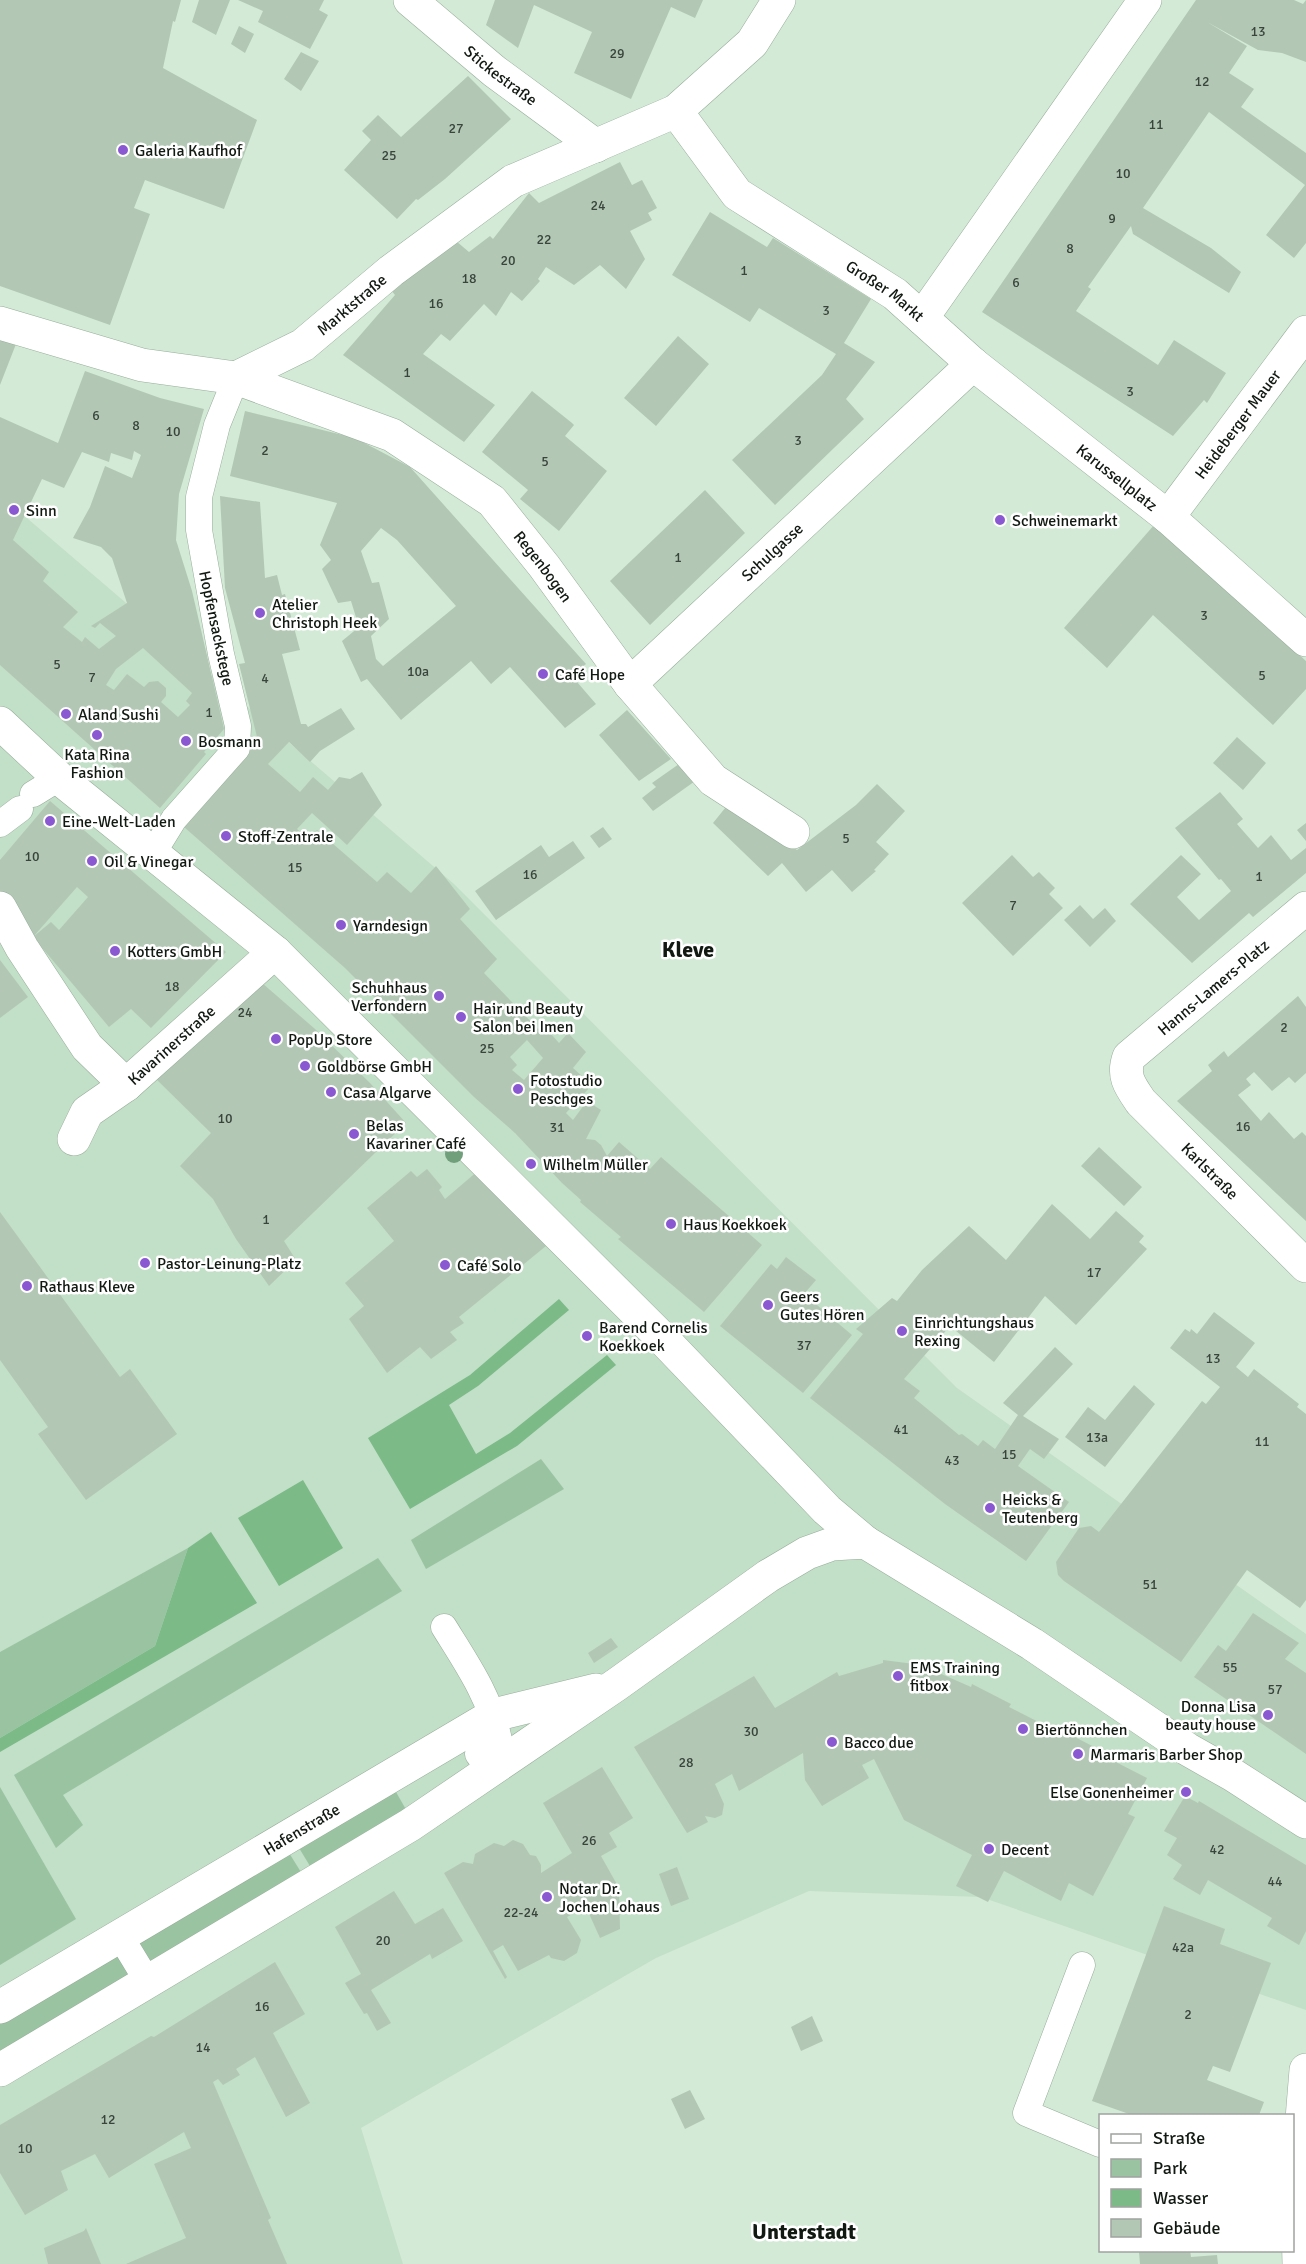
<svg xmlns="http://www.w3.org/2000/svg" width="1306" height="2264" font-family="Signika,sans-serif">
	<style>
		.built { fill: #c2dfc7 }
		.green { fill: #9ac4a1 }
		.water { fill: #7cba88 }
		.building { fill: #b2c8b5; fill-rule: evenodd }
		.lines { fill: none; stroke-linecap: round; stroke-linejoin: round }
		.service-casing { stroke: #97ad9a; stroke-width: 27 }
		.pedestrian-casing { stroke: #97ad9a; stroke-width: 34 }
		.minor-casing { stroke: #97ad9a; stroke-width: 34 }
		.tertiary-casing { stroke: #97ad9a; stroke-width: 34 }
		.service { stroke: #fff; stroke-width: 26 }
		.pedestrian { stroke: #fff; stroke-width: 33 }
		.minor { stroke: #fff; stroke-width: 33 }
		.tertiary { stroke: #fff; stroke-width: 33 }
		.tree { fill: #719f7c }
		.poi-dot { fill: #8a59d2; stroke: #fff; stroke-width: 2 }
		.labels { text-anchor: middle; stroke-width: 5; stroke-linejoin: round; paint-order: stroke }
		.number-label { font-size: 14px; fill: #39453b }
		.street-label { font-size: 16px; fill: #111912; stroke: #fff }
		.poi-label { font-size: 16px; fill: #111912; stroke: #fff; text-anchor: start }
		.district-label { font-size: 22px; font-weight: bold; fill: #111912; stroke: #fff }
	</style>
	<rect width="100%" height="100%" fill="#d3ead6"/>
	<path class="built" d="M0,495L454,884L957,1388L1306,1634V2010L981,1897L809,1891L656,1958L361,2128L403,2264H0Z"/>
	<path class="green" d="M541,1459L564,1489L426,1569L411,1540Z
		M188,1548L155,1646L0,1738V1652Z
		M378,1558L402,1591L63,1795L83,1825L56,1848L14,1775Z
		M392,1785L408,1813L313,1871L296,1843Z
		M0,1787L76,1919L0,1965Z
		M286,1848L304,1877L160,1963L144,1959L133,1939Z
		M115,1950L132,1979L0,2058V2019Z"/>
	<path class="water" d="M559,1299L569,1310L478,1386L449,1405L476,1454L510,1433L607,1355L616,1365L517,1446L410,1509L368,1438L470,1375Z
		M303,1480L343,1548L279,1586L238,1518Z
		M211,1532L257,1603L0,1752V1738L155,1646L188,1548Z"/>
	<path class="building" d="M0,0H181L175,22L173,21L163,68L257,120L224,209L145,180L134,208L150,214L110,325L0,286Z
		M199,0H230L216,35L192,22Z
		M238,0H324L319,10L328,15L310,49L258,22L263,11Z
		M495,0H703L695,18L671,7L631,99L574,73L592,32L534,5L518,48L486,25Z
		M1196,0H1294L1303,4L1306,0V62L1282,53L1258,50L1207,22L1247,46L1229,73L1254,89L1241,107L1306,153V243L1294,258L1266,235L1305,185L1209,112L1143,208L1211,248L1241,272L1229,293L1133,234L1131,226L1088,287L1091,289L1076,311L1158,365L1174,340L1226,373L1207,403L1204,400L1173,436L982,312Z
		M239,26L254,34L245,53L231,44Z
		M301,52L319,61L301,91L284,79Z
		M468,76L511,119L445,179L418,200L416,199L397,219L344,170L371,140L362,131L378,115L401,137Z
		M620,162L632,185L642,180L657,208L648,213L652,220L630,231L645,259L626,289L600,265L574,285L546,267L538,279L540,281L522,301L511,292L496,316L484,304L450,341L441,334L423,354L495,405L464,442L343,355L395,295L391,290L456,241L469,252L490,236L493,239L529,193L539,203Z
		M710,212L767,247L773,238L871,299L844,343L875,362L846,399L864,419L775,505L732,460L822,375L836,354L759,308L750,322L672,275Z
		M678,336L709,364L656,426L624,398Z
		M0,337L16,344L0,385Z
		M85,371L160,398L204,409L179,494L176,540L192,591L224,729L204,752L206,754L160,808L0,665V417L58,443ZM134,451L141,455L132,478L105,466L90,507L73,538L101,547L112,558L127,603L91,626L95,628L100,623L116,636L99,649L85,637L82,642L63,627L78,612L43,581L49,572L13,540L42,479L64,488L82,452L109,462L111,453L132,460ZM143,648L192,693L186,701L190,705L178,717L161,702L166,696V688L158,681L149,682L144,687L127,674L114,690L106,685L116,669Z
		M532,391L572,423L574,425L565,436L607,471L559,531L520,499L528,490L482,452Z
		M245,411L355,438L410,467L586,664L571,675L596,704L565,728L510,667L491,684L471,661L401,720L367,679L361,682L342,641L359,627L351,601L338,603L322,569L331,560L320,545L337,503L230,476ZM381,528L397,540L456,606L383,666L376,659L371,636L389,619L379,582L372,583L361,551Z
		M705,490L745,533L650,625L610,581Z
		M220,496L260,502L265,578L277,575L282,595L285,594L300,650L282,654L301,724H306L308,727L341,708L355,729L320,751L310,762L289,742L268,764L300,792L313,777L328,790L339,777L350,779L362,772L382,805L347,845L312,813L297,829L308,839L317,830L377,882L387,872L411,893L436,866L470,909L460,919L497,959L484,973L538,1029L543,1025L559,1043L568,1033L586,1052L573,1068L592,1085L566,1113L573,1120L587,1101L601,1110L586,1139L595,1140L601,1145L607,1156L619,1142L650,1169L661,1157L762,1245L704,1312L618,1239L621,1237L580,1202L581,1200L562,1183L515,1133L474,1097L345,968L184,827L258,741L239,664L245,663L225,588ZM527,1040L543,1058L524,1080L512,1070L517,1065L510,1057Z
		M1155,524L1306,661V689L1273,725L1153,615L1107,668L1064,628Z
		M627,710L671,759L639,781L599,735Z
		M1237,737L1266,763L1243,790L1213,763Z
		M679,764L698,779L653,811L642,798L656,787L652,783Z
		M877,784L905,811L876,842L889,854L874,870L876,871L852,892L832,870L806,892L782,863L768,876L713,823L730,802L797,850L856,805Z
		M1220,792L1243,819L1237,824L1258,848L1271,835L1291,860L1306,848V873L1253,917L1249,913L1192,963L1130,904L1181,855L1201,874L1177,897L1199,920L1231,891L1221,879L1219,880L1175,828Z
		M50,801L226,952L151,1028L131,1009L109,1027L33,937L51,922L59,930L88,897L77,887L33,937L0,908V860Z
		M1306,823V841L1297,830Z
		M603,827L612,839L599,848L590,836Z
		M573,841L585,858L496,920L475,891L541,845L549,857Z
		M1012,855L1033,877L1039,872L1055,888L1049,894L1063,908L1013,956L962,903Z
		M1080,905L1093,919L1105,908L1116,921L1090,947L1064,920Z
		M0,960L28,997L0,1018Z
		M254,976L315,1029L370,1083L406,1123L284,1241L296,1260L269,1286L236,1239L213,1199L180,1166L211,1133L153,1076Z
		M1298,996L1306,1007V1073L1295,1083L1289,1077L1272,1091L1254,1072L1246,1079L1251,1085L1238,1095L1261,1121L1269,1112L1294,1139L1302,1132L1306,1136V1221L1177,1101L1212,1071L1208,1065L1224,1051L1228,1057Z
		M1099,1147L1142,1187L1124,1206L1081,1166Z
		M427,1169L442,1187L439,1190L445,1199L479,1170L546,1246L459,1317L464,1323L450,1332L457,1340L431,1359L420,1347L387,1373L349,1319L364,1306L345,1283L394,1241L367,1208L411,1171L417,1177Z
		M1052,1204L1090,1239L1116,1211L1144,1236L1139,1242L1147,1249L1076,1325L1045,1296L994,1362L950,1326L904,1379L920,1391L914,1398L959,1435L962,1434L978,1446L983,1440L995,1449L1018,1415L1003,1403L1055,1347L1073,1364L1023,1416L1059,1439L1044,1459L1030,1449L1018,1466L1069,1502L1026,1561L945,1504L810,1398L863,1334L856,1329L892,1298L897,1301L922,1270L969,1226L1006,1260Z
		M0,1212L120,1377L130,1369L177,1434L86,1500L38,1434L48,1427L0,1360Z
		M786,1257L816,1280L804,1294L830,1316L832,1313L836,1317L833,1319L852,1335L803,1393L720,1326L771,1264L777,1269Z
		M1214,1312L1255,1343L1236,1367L1248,1377L1254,1369L1299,1404L1297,1407L1306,1414V1600L1300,1608L1247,1570L1181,1662L1064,1581L1058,1575L1056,1562L1079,1528L1091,1526L1099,1532L1202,1401L1206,1404L1220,1387L1170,1348L1185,1329L1190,1332L1191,1329L1197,1334Z
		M1134,1385L1155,1404L1105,1467L1065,1437L1088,1407L1105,1420Z
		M1253,1613L1299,1643L1285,1659L1306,1673V1754L1194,1677L1218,1645L1226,1651Z
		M611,1638L618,1647L594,1663L588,1653Z
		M883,1660L930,1666V1669L971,1687L972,1684L1011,1704L1009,1707L1062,1734L1063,1731L1106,1753L1104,1756L1147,1778L1128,1814L1135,1817L1093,1896L1069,1883L1061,1901L1004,1871L988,1902L956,1886L972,1855L904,1820L874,1759L862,1765L869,1778L822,1806L805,1780L803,1753L739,1791L732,1774L715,1784L724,1804L722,1815L715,1818L705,1816L708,1822L687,1833L634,1747L754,1676L775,1708L837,1672L839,1676L883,1663Z
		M602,1767L633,1818L609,1833L617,1847L601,1856L619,1888L620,1929L600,1938L586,1907L567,1917L581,1940L577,1953L564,1961L551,1958L549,1955L518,1971L503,1945L493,1951L507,1977L505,1979L444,1873L463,1862L473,1864L475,1854L494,1843L504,1846L513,1840L523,1844L530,1855L536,1856L541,1865V1873L572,1853L543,1803Z
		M1185,1796L1198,1803L1199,1801L1306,1865V1931L1299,1945L1267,1926L1272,1918L1208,1880L1200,1895L1173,1879L1182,1865L1167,1855L1177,1838L1164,1831Z
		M677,1867L689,1899L671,1906L659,1874Z
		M394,1891L415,1924L443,1908L463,1941L432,1959L430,1954L371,1990L391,2023L377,2031L367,2013L364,2014L345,1983L361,1974L335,1927Z
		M1164,1906L1225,1929L1220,1944L1271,1963L1230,2072L1213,2066L1207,2080L1264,2102L1259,2115H1132L1092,2101Z
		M275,1962L305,2014L273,2033L310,2103L286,2117L255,2057L236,2069L240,2075L223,2085L218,2079L213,2082L271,2218L268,2220L287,2264H126L186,2238L154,2164L191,2148L184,2132L109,2178L95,2154L61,2171L68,2190L25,2215L0,2173V2125L151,2036L154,2037Z
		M812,2016L823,2041L801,2051L791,2027Z
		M690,2090L705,2119L685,2129L671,2099Z
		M86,2228L101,2264H48L44,2248L84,2231Z
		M1150,2250H1190L1191,2257L1217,2255L1218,2264H1140L1139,2252Z"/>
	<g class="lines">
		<defs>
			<path id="service" d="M33,794L59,778
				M0,824L20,809
				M153,853L174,819L237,748L238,726L221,654L199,530V497L217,425L236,378
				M444,1627C467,1664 490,1697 499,1740L478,1754L491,1772
				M120,1936L148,1982
				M1082,1965L1026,2113L1100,2144"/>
			<g id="pedestrian">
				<path d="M0,723L59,778L275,952L661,1337L827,1510L865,1542"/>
				<path d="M0,908L22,948L87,1047L126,1085"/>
				<path id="s1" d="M74,1139L87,1112L126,1085L275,952"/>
			</g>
			<g id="minor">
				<path id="s2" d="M410,0L494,71L596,146"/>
				<path id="s3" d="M676,111L737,194L895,294L973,364L1168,517L1306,640"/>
				<path d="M922,318L1145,0"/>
				<path id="s4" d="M0,323L142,365L236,378L392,435L492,501L544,566L630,684L713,780L793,832"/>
				<path id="s5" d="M236,378L303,345L391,271L513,181L676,111L752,43L779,0"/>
				<path id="s6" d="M1168,517L1306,332"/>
				<path id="s7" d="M630,684L973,364"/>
				<path id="s8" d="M1306,908L1129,1057C1122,1076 1130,1086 1141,1102L1306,1266"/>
				<path d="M1299,2264C1297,2199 1300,2135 1306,2070"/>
			</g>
			<g id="tertiary">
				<path id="s9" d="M0,2007L494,1715L596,1690"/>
				<path d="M0,2070L410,1825L616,1685L768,1576L807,1553L832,1544L865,1542L1032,1644L1187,1749L1233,1775L1306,1822"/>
			</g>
		</defs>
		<use href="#service" class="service-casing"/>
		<use href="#pedestrian" class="pedestrian-casing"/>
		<use href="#minor" class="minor-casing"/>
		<use href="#tertiary" class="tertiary-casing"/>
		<use href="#service" class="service"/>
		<use href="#pedestrian" class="pedestrian"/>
		<use href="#minor" class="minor"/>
		<use href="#tertiary" class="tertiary"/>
	</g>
	<circle class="tree" cx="454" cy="1154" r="9"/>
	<g class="poi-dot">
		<circle cx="123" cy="150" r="6"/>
		<circle cx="14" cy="510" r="6"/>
		<circle cx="1000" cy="520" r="6"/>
		<circle cx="260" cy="613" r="6"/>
		<circle cx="543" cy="674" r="6"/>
		<circle cx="66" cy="714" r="6"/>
		<circle cx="97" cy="735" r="6"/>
		<circle cx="186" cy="741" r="6"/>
		<circle cx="50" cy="821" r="6"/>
		<circle cx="226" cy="836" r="6"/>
		<circle cx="92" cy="861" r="6"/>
		<circle cx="341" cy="925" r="6"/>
		<circle cx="115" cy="951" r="6"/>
		<circle cx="439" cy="996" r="6"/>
		<circle cx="461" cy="1017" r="6"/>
		<circle cx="276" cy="1039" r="6"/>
		<circle cx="305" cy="1066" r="6"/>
		<circle cx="518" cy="1089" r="6"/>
		<circle cx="331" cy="1092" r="6"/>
		<circle cx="354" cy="1134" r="6"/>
		<circle cx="531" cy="1164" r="6"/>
		<circle cx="671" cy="1224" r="6"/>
		<circle cx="145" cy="1263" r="6"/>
		<circle cx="445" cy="1265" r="6"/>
		<circle cx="27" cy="1286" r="6"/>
		<circle cx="768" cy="1305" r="6"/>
		<circle cx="902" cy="1331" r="6"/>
		<circle cx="587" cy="1336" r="6"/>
		<circle cx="990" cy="1508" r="6"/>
		<circle cx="898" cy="1676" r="6"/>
		<circle cx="1268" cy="1715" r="6"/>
		<circle cx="1023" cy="1729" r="6"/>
		<circle cx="832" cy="1742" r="6"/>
		<circle cx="1078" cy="1754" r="6"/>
		<circle cx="1186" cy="1792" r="6"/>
		<circle cx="989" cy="1849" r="6"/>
		<circle cx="547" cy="1897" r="6"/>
	</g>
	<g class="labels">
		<g class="number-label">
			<text x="1258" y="36">13</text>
			<text x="617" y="58">29</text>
			<text x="1202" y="86">12</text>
			<text x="1156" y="129">11</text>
			<text x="456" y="133">27</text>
			<text x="389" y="160">25</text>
			<text x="1123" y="178">10</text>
			<text x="598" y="210">24</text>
			<text x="1112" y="223">9</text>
			<text x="544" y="244">22</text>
			<text x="1070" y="253">8</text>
			<text x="508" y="265">20</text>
			<text x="744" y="275">1</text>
			<text x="469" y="283">18</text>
			<text x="1016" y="287">6</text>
			<text x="436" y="308">16</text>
			<text x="826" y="315">3</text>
			<text x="407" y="377">1</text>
			<text x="1130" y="396">3</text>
			<text x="96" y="420">6</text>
			<text x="136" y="430">8</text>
			<text x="173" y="436">10</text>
			<text x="798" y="445">3</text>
			<text x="265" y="455">2</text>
			<text x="545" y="466">5</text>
			<text x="678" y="562">1</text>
			<text x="1204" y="620">3</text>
			<text x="57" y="669">5</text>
			<text x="418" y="676">10a</text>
			<text x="1262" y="680">5</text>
			<text x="92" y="682">7</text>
			<text x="265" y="683">4</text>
			<text x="209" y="717">1</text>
			<text x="846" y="843">5</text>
			<text x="32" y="861">10</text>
			<text x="295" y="872">15</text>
			<text x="530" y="879">16</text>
			<text x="1259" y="881">1</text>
			<text x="1013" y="910">7</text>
			<text x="172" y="991">18</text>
			<text x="245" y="1017">24</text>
			<text x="1284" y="1032">2</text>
			<text x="487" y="1053">25</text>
			<text x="225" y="1123">10</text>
			<text x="1243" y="1131">16</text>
			<text x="557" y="1132">31</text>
			<text x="266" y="1224">1</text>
			<text x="1094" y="1277">17</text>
			<text x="804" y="1350">37</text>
			<text x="1213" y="1363">13</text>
			<text x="901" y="1434">41</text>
			<text x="1097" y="1442">13a</text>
			<text x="1262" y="1446">11</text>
			<text x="1009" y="1459">15</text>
			<text x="952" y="1465">43</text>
			<text x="1150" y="1589">51</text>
			<text x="1230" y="1672">55</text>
			<text x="1275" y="1694">57</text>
			<text x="751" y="1736">30</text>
			<text x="686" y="1767">28</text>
			<text x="589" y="1845">26</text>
			<text x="1217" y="1854">42</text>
			<text x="1275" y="1886">44</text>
			<text x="521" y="1917">22-24</text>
			<text x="383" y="1945">20</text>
			<text x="1183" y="1952">42a</text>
			<text x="262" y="2011">16</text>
			<text x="1188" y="2019">2</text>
			<text x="203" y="2052">14</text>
			<text x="108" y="2124">12</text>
			<text x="25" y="2153">10</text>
		</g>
		<g class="street-label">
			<text dy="6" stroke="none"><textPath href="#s2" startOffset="118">Stickestraße</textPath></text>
			<text dy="6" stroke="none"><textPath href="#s3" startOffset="280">Großer Markt</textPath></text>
			<text dy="6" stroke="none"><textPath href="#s5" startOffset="138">Marktstraße</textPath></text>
			<text dy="6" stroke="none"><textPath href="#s6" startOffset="116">Heideberger Mauer</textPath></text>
			<text dy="6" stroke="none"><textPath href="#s3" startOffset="578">Karussellplatz</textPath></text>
			<text dy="6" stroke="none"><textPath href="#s7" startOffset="194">Schulgasse</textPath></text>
			<text dy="6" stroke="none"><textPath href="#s4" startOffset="612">Regenbogen</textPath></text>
			<text transform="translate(217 628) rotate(78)" y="6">Hopfensackstege</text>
			<text transform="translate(1213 987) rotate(-40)" y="6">Hanns-Lamers-Platz</text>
			<text dy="6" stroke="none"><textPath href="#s1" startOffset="138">Kavarinerstraße</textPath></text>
			<text dy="6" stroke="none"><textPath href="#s8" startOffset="378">Karlstraße</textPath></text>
			<text dy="6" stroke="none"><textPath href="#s9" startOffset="350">Hafenstraße</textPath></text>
		</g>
		<g class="poi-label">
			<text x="135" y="156">Galeria Kaufhof</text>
			<text x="26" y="516">Sinn</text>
			<text x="1012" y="526">Schweinemarkt</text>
			<text x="272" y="610">Atelier<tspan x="272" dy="18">Christoph Heek</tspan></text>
			<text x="555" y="680">Café Hope</text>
			<text x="78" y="720">Aland Sushi</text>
			<text x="198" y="747">Bosmann</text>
			<text x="97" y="760" text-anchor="middle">Kata Rina<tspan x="97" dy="18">Fashion</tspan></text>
			<text x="62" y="827">Eine-Welt-Laden</text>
			<text x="238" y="842">Stoff-Zentrale</text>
			<text x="104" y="867">Oil &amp; Vinegar</text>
			<text x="353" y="931">Yarndesign</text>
			<text x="127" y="957">Kotters GmbH</text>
			<text x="427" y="993" text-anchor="end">Schuhhaus<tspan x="427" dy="18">Verfondern</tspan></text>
			<text x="473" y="1014">Hair und Beauty<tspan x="473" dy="18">Salon bei Imen</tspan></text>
			<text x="288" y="1045">PopUp Store</text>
			<text x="317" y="1072">Goldbörse GmbH</text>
			<text x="530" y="1086">Fotostudio<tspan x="530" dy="18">Peschges</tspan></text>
			<text x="343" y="1098">Casa Algarve</text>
			<text x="366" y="1131">Belas<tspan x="366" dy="18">Kavariner Café</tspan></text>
			<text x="543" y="1170">Wilhelm Müller</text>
			<text x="683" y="1230">Haus Koekkoek</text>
			<text x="157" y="1269">Pastor-Leinung-Platz</text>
			<text x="457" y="1271">Café Solo</text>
			<text x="39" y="1292">Rathaus Kleve</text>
			<text x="780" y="1302">Geers<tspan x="780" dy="18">Gutes Hören</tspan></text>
			<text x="914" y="1328">Einrichtungshaus<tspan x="914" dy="18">Rexing</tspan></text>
			<text x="599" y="1333">Barend Cornelis<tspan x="599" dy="18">Koekkoek</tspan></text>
			<text x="1002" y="1505">Heicks &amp;<tspan x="1002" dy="18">Teutenberg</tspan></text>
			<text x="910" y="1673">EMS Training<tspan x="910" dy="18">fitbox</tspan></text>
			<text x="1256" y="1712" text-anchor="end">Donna Lisa<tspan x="1256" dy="18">beauty house</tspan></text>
			<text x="1035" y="1735">Biertönnchen</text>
			<text x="844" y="1748">Bacco due</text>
			<text x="1090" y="1760">Marmaris Barber Shop</text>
			<text x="1174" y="1798" text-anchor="end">Else Gonenheimer</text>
			<text x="1001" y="1855">Decent</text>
			<text x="559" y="1894">Notar Dr.<tspan x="559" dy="18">Jochen Lohaus</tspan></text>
		</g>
		<g class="district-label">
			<text x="688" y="957">Kleve</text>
			<text x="804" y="2239">Unterstadt</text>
		</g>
	</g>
	<rect x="1099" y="2114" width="195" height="138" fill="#ffffff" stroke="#a0a3a0" stroke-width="1.5"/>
	<rect x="1111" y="2134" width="30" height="9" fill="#ffffff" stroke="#a0a3a0" stroke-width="1.5"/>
	<text x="1153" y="2144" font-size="18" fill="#111912">Straße</text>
	<rect x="1111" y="2159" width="30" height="18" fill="#9ac4a1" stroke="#a0a3a0" stroke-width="1.5"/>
	<text x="1153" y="2174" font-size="18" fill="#111912">Park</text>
	<rect x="1111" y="2189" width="30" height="18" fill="#7cba88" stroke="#a0a3a0" stroke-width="1.5"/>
	<text x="1153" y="2204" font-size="18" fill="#111912">Wasser</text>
	<rect x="1111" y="2219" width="30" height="18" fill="#b2c8b5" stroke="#a0a3a0" stroke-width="1.5"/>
	<text x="1153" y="2234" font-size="18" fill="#111912">Gebäude</text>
</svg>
